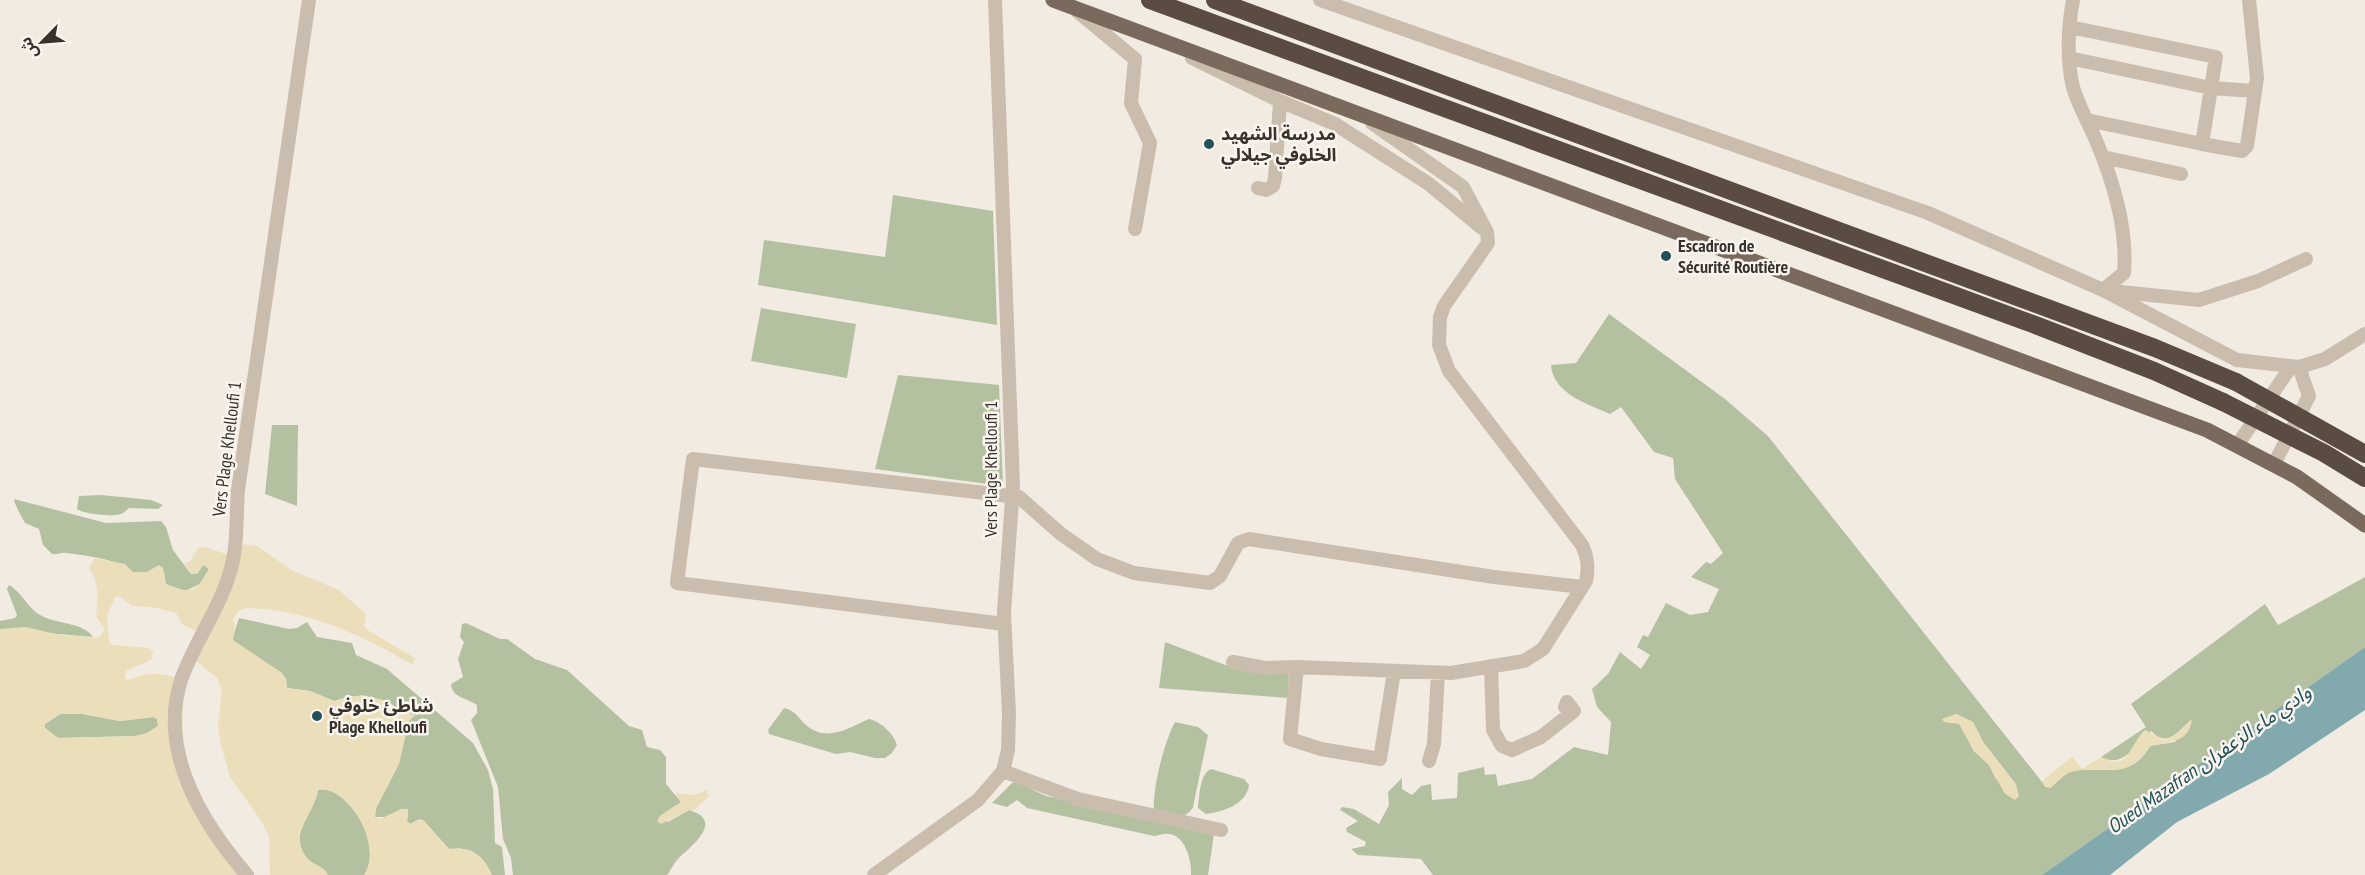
<svg xmlns="http://www.w3.org/2000/svg" width="2365" height="875" font-family="'PT Sans Narrow','Noto Sans Arabic',sans-serif">
	<style>
		.green { fill: #b4c1a1; fill-rule: evenodd }
		.sand { fill: #ebdeba; fill-rule: evenodd }
		.water { fill: #81a9ae }
		.lines { fill: none; stroke-linecap: round; stroke-linejoin: round }
		.minor { stroke: #cabdad; stroke-width: 14 }
		.major { stroke: #7a695d; stroke-width: 15 }
		.highway { stroke: #5a4c43; stroke-width: 18 }
		.highway-bridge { stroke: #5a4c43; stroke-width: 18 }
		.poi-dot { fill: #225159; stroke: #faf5ee; stroke-width: 2 }
		.labels { text-anchor: middle; stroke-width: 5; stroke-linejoin: round; paint-order: stroke }
		.poi-label { font-size: 18px; font-weight: bold; fill: #39312b; stroke: #faf5ee; text-anchor: start }
		.street-label { font-size: 18px; fill: #39312b; stroke: #faf5ee }
		.water-label { font-size: 20px; font-style: italic; fill: #225159; stroke: #faf5ee }
	</style>
	<rect width="100%" height="100%" fill="#f2ebe1"/>
	<path class="green" d="M893,195L993,211L997,325L758,285L764,240L885,257Z
		M761,308L856,324L847,378L751,361Z
		M1609,314L1725,399L1768,436L2046,787H2051C2057,782 2066,772 2074,771C2105,766 2131,780 2150,746L2175,742L2191,720C2177,732 2168,748 2151,731C2134,745 2124,769 2101,757L2146,727L2131,704L2265,604L2278,625L2365,577V647L2042,875H1433L1421,859L1358,855L1351,849L1365,846L1366,842L1347,832L1346,828L1358,821L1340,810L1342,807L1354,809L1379,824L1389,805L1388,792L1402,778V789L1412,795L1421,786L1431,784L1432,800L1457,798L1458,773L1484,767L1485,775L1496,774L1498,786L1532,779L1574,747L1608,755L1611,722L1597,707L1592,689L1608,674L1620,652L1641,669L1650,655L1637,647L1643,635L1648,637L1666,603L1690,615L1708,612L1719,589L1691,577L1706,562L1711,564L1723,553L1675,479L1673,458L1654,452L1621,407L1610,414C1588,404 1553,394 1551,365L1576,363ZM1956,714L1973,722L1983,742L2008,774L1996,779L1989,765L1974,751L1959,723H1948Z
		M898,375L999,385L1003,486L875,469Z
		M272,425H298L297,506L265,494Z
		M101,495L151,500L163,505L158,509L129,508C126,510 124,513 121,514C114,517 83,514 77,509L79,496Z
		M14,499L106,523L161,521L166,527L173,550L191,574H197L203,565H207L209,569L200,584L185,591L166,584L164,573L156,567L147,572H133C115,558 88,556 66,553C61,552 58,555 52,554L43,545L39,529L25,523C22,517 14,504 14,499Z
		M9,585C23,593 28,610 44,617C59,624 84,623 93,637L0,629V621L15,618L17,615L7,589Z
		M239,618L289,629L297,628L307,622L317,637L352,643L356,655L387,669L473,743L488,770L493,789L495,843L502,847L505,875H492C483,854 470,846 449,849L423,820L410,824L407,821L408,813L401,809L387,817H375L376,808L399,764L409,712L397,709L388,701L351,696L334,701L310,691L287,688L286,679C270,663 249,656 232,640Z
		M466,623L500,639H507L535,659L567,670L629,726L642,730L647,747L660,750L666,757V784L681,802L660,816L668,822L689,810C726,821 690,847 678,859C674,863 671,870 667,875H513L511,858L503,839L498,787L471,720L477,713V705C467,698 452,698 451,684L463,677L458,659L464,642L460,637L462,624Z
		M1165,642L1228,666L1289,671L1288,698L1159,688Z
		M784,708C796,711 798,718 806,725C827,743 848,728 869,719C880,721 894,734 897,745L892,753L885,758H875L850,752L836,754L769,734L768,730Z
		M60,714H83L120,721L153,717L157,719L158,726L147,733L136,736L58,738L45,728V724Z
		M1175,722L1198,727L1208,735L1193,807C1186,822 1168,814 1154,812C1152,790 1164,742 1175,722Z
		M1211,769L1244,779L1249,785C1247,804 1223,812 1206,814L1198,808C1199,797 1200,773 1211,769Z
		M1016,782L1046,796L1214,834L1208,875H1191C1192,862 1186,836 1169,834C1164,833 1159,836 1154,836L1027,808L1017,800L1007,807L992,803L1012,783Z
		M327,789C355,799 383,847 364,875H328C323,865 313,866 306,857C288,833 314,815 318,790Z"/>
	<path class="sand" d="M239,544L257,546L293,571L339,590L366,614L364,626L369,631L415,658L413,665C361,635 307,609 246,608L239,610L233,620L235,624L233,640L282,673L286,679L287,688L310,691L334,701L362,695L388,701L397,709L415,715L409,721L399,764L376,808L375,817L380,819L401,809H408L407,821L410,824L419,819L423,820L449,849C470,846 483,854 492,875H364C383,848 351,785 318,790C314,815 288,833 306,857C313,866 323,865 328,875H270L269,837L262,822L230,777L221,745L218,726L222,690L217,678L195,660L199,633L182,624L176,613L152,607L133,606L119,596L115,597L107,616L109,641L112,645L149,648L153,651L151,660L126,671L125,678L128,680C151,671 163,673 186,681C179,723 182,765 200,804C210,825 238,855 253,875H0V629L26,627L60,635L99,638L105,629L96,616L98,598L95,578L89,568L95,558L125,564L133,572H147L159,565L163,568L166,584C191,595 196,592 209,569L203,565L197,574H192L184,563L190,562L198,548L205,547L229,555ZM60,714H83L120,721L153,717L157,719L158,726L147,733L136,736L58,738L45,728V723Z
		M1956,714L1973,722L1983,742L2016,784L2019,796L2015,800L2005,794L1989,765L1974,751L1959,724L1944,722L1942,719Z
		M2192,719C2189,744 2169,741 2150,746C2128,781 2108,766 2074,771C2065,772 2057,782 2051,788L2045,787L2042,781L2072,757L2082,769L2101,757C2130,773 2129,744 2145,730L2164,740L2177,734Z
		M706,790L709,796L693,811L689,810L661,824L657,821L660,816L681,802L675,793L695,795Z"/>
	<path class="water" d="M2365,647V710L2269,774L2177,822L2110,875H2042Z"/>
	<g class="lines">
		<path class="minor" d="M1320,0L1928,213L2103,290L2124,273C2128,227 2113,180 2095,138C2088,121 2076,102 2072,83C2067,56 2068,27 2073,0
			M1077,11L1135,59L1131,103L1150,143L1135,229
			M2070,27L2216,57L2202,144L2087,120
			M1192,58L1280,101L1335,124L1429,184L1482,228
			M2069,58L2211,88L2255,91
			M2202,144L2242,151L2247,146L2257,78L2249,0
			M2103,157L2181,174
			M1258,188L1266,190L1273,186L1275,178L1280,101
			M2103,290L2237,360L2299,367L2325,359L2365,334
			M2111,291L2199,300L2258,281L2306,259
			M2238,444L2290,368
			M2274,464L2309,396L2299,367
			M1004,624L677,583L693,459L1019,497L1061,534L1097,559L1134,573L1210,583L1220,576L1238,543L1249,539L1494,577L1582,587
			M1233,662L1265,668L1297,667L1290,739L1321,749L1380,759L1394,672
			M1491,666L1493,730L1502,746L1512,750L1541,737L1574,711L1567,702L1565,707
			M1297,667L1451,673L1524,661L1543,649L1586,581C1589,568 1588,558 1582,545L1449,371L1439,345L1440,317L1444,306L1488,243L1487,232L1463,187L1372,123
			M1429,761L1434,744L1438,673
			M1003,771L1078,799L1221,830
			M247,875C202,823 158,753 181,680C194,643 219,610 230,572C238,547 236,517 238,490L309,0
			M874,875L978,800L1003,771L1008,750L1009,713L1004,613L1013,485L995,0"/>
		<path class="major" d="M1053,0L2207,430L2297,477L2365,525"/>
		<path class="highway" d="M1150,0L2038,326L2154,371L2223,402
			M1215,0L2155,348L2236,382"/>
		<path class="highway-bridge" d="M2236,382L2365,454
			M2223,402L2324,453L2365,478"/>
	</g>
	<g class="poi-dot">
		<circle cx="1209" cy="144" r="6"/>
		<circle cx="1666" cy="256" r="6"/>
		<circle cx="317" cy="716" r="6"/>
	</g>
	<g class="labels">
		<g class="poi-label">
			<text x="1221" y="140">مدرسة الشهيد<tspan x="1221" dy="21">الخلوفي جيلالي</tspan></text>
			<text x="1678" y="252">Escadron de<tspan x="1678" dy="21">Sécurité Routière</tspan></text>
			<text x="329" y="712">شاطئ خلوفي<tspan x="329" dy="21">Plage Khelloufi</tspan></text>
		</g>
		<g class="street-label">
			<text transform="translate(227 449) rotate(-83)" y="6">Vers Plage Khelloufi 1</text>
			<text transform="translate(991 469) rotate(-90)" y="6">Vers Plage Khelloufi 1</text>
		</g>
		<g class="water-label">
			<text transform="translate(2209 759) rotate(-35)" y="7">Oued Mazafran وادي ماء الزعفران</text>
		</g>
	</g>
	<g transform="translate(42 42) rotate(245)" stroke="#faf5ee" stroke-width="4.5" paint-order="stroke">
	<path d="M0-4.5L10 22L0 15L-10 22Z" fill="#39312b"/>
	<text y="-9" font-size="16" font-weight="bold" text-anchor="middle" fill="#39312b">ش</text>
	</g>
</svg>
